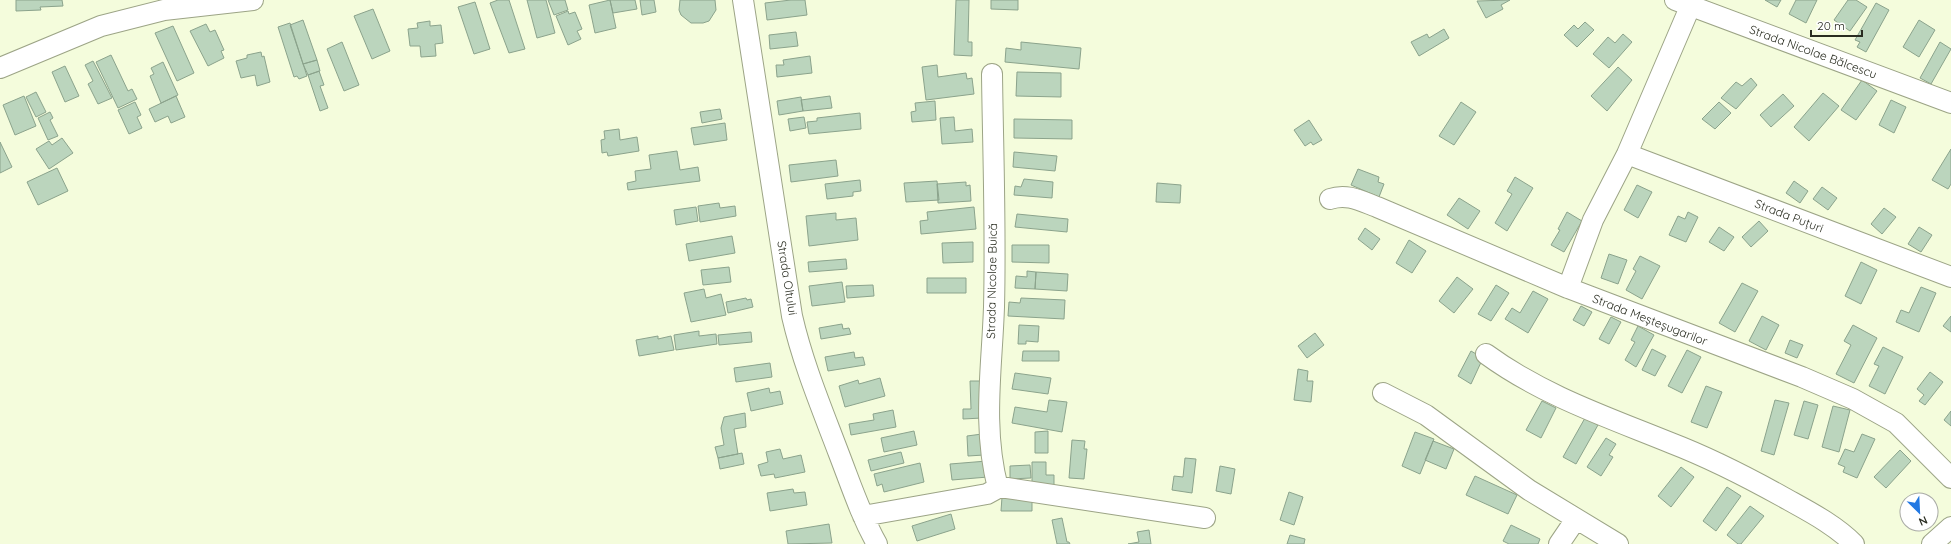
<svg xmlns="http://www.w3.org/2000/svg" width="1951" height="544" font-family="Quicksand,sans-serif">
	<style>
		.building { fill: #bbd5bd; stroke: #8ba38c }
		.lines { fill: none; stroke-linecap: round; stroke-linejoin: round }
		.street-casing { stroke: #9ca486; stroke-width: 22 }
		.street { stroke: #fff; stroke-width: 20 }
		.labels { text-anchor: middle; stroke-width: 3; stroke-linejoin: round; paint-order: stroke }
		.street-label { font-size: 12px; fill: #292c20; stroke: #fff }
	</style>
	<rect width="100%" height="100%" fill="#f4fcdc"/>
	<path class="building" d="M16,0H62L63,6L40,7L41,10L16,11Z
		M498,0H509L525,49L509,53L490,3Z
		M527,0H546L555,33L537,38Z
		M548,0H565L568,10L554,15Z
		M610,0H635L637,9L613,13Z
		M610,0L616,28L595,33L589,5Z
		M640,0H654L656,12L642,15Z
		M680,0H715L716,10L709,21L703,23H691L681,15L679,10Z
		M791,0H805L807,15L767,20L765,3Z
		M956,0H969L968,42H972V56L954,55Z
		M991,0H1018V10L991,9Z
		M1510,0L1501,5L1503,9L1486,18L1477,1Z
		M1765,0H1781L1777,7Z
		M1796,0H1817L1806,23L1789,14Z
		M1848,0H1856L1867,7L1850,31L1834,20Z
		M475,2L490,49L474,54L458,7Z
		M1876,3L1889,10L1866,52L1857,47L1860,42L1855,40Z
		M373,9L390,51L372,59L354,16Z
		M568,11L569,14L575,12L582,29L577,31L581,39L568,45L556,16Z
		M303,20L317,60L303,64L290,25Z
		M1919,20L1935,30L1919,57L1903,47Z
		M430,21V26L441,25L443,43L435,44L436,56L421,57L420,46H410L408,29L418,28L417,23Z
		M1585,22L1594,30L1577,47L1564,35L1574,25L1578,29Z
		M290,23L307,76L299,79L297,76L294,77L278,27Z
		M206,24L210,32L215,30L224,50L221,51L224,58L208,66L190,31Z
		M173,26L194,73L177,81L155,33Z
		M1444,29L1449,38L1419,56L1411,42L1427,34L1429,38Z
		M796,32L798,46L770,49L769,35Z
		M1623,34L1632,42L1609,68L1593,54L1608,37L1615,43Z
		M342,42L359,85L344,91L327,49Z
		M1021,42L1081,48L1079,69L1005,62L1006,48L1021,50Z
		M1940,42L1951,49L1931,84L1920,78Z
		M261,52L262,57L264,56L270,82L257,86L255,75L241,78L236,61L247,58V55Z
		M111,55L128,91L132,89L137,99L118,108L96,62Z
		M810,56L812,73L777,77L776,65H784L783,60Z
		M317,60L320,71L308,75L303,64Z
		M93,61L112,98L98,104L88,84L93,81L85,65Z
		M163,62L178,95L161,103L150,76L154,74L151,68Z
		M937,65L938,77L966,73L967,79L972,78L974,94L926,100L922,67Z
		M65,66L79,96L65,102L52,72Z
		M1618,67L1632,80L1607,111L1591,96Z
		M319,71L324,85L320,86L328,108L320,111L308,75Z
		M1017,72L1061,73V97L1016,96Z
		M1751,78L1757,85L1736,109L1721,98L1736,82L1742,86Z
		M1862,80L1877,91L1856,120L1841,110Z
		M36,92L46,112L36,117L26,97Z
		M1823,93L1839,106L1809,141L1794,127Z
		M1783,94L1794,106L1771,127L1760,115Z
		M24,96L36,126L15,135L3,105Z
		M176,96L185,117L171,123L168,116L155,122L149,109Z
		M830,96L832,108L803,111L801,100Z
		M801,97L803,111L779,115L777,101Z
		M1891,100L1906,107L1894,133L1879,125Z
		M935,101L936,120L912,122L911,112L916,111L915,103Z
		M135,102L141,115L137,117L142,128L129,134L118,110Z
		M1461,102L1476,112L1454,145L1439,136Z
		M1719,102L1731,113L1715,129L1702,119Z
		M720,109L722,119L702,123L700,112Z
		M50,112L53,118L50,120L58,136L48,140L38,118Z
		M860,113L861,129L809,134L807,122L817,121V118Z
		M804,117L806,128L790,131L788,119Z
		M954,117L955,131L972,129L973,142L942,144L940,118Z
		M1014,119L1072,120V139L1014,138Z
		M1309,120L1322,140L1313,145L1311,142L1305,146L1294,130Z
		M725,123L727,140L694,145L691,128Z
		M619,129L620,140L637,137L639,151L608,156L607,152L602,153L601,140L605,139L604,131Z
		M62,138L73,153L49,169L36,149L49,141L52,145Z
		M0,142L12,167L0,173Z
		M1951,149V184L1948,189L1932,180Z
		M677,151L680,170L698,167L700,181L628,190L627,183L636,181L635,171L651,169L649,155Z
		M1014,152L1057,156L1055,171L1013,167Z
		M836,160L838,176L791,182L789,165Z
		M57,168L68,191L38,205L27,182Z
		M1358,169L1379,177L1378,182L1384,184L1379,197L1351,185Z
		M1515,177L1533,188L1507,231L1495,223L1512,194L1507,191Z
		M1024,179L1053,182L1052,198L1014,195L1015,186L1021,187Z
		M860,180L861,191L853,192V196L827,199L825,184Z
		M937,181L939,200L906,202L904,183Z
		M1794,181L1808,191L1800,203L1786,193Z
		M966,182V186L970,185L971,201L938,203L937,184Z
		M1157,183L1181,185L1180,203L1156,202Z
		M1637,185L1652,192L1638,218L1624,210Z
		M1822,187L1837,198L1828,210L1813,199Z
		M1459,198L1480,211L1468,229L1447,215Z
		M719,203L720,208L735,206L736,216L700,222L698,206Z
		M696,207L698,221L676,225L674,210Z
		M974,207L976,229L921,234L920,221L928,220L927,212Z
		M1884,208L1896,217L1882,234L1871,224Z
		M1567,212L1582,221L1564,252L1551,245L1560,230L1558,229Z
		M1688,212L1698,217L1686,242L1669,235L1678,216L1685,219Z
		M836,213V220L856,218L858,240L809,246L806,216Z
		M1017,214L1068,219L1067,232L1015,227Z
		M1759,221L1768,231L1751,247L1742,237Z
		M1719,227L1734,237L1724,251L1709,242Z
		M1919,227L1932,235L1921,252L1908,244Z
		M1365,228L1380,239L1372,250L1358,239Z
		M732,236L735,253L689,261L686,244Z
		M1409,240L1426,251L1412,273L1396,263Z
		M973,242V262L943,263L942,243Z
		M1012,245H1049V263L1012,262Z
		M1609,254L1627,260L1618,284L1601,278Z
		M1640,256L1660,266L1642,299L1626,290L1636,271L1633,269Z
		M846,259L847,269L809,272L808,262Z
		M1861,262L1877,270L1861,304L1845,296Z
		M729,267L731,282L703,285L701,270Z
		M1027,271L1036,272L1035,289L1015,288L1016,276L1027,277Z
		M1036,272L1068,274L1067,291L1035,289Z
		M1457,277L1473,289L1454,313L1439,301Z
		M927,278H966V293H927Z
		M842,282L845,302L812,306L809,286Z
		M1742,283L1758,291L1735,332L1719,323Z
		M873,285L874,296L847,298L846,286Z
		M1496,285L1509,293L1491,321L1478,314Z
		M1921,287L1936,293L1919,332L1896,322L1901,310L1909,313Z
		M704,289L706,298L721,294L726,315L691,322L684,293Z
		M1533,291L1548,299L1528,333L1505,319L1512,308L1520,313Z
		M746,298L747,300L751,299L753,307L728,313L726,302Z
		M1021,298L1065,300L1064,319L1008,316L1009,302L1020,303Z
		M1581,306L1592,312L1584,326L1573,320Z
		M1762,316L1779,325L1766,350L1749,341Z
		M1951,316V332L1943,326Z
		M1611,317L1621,322L1609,344L1599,339Z
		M842,324L843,329L849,328L851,334L821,339L819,328Z
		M1019,325L1039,326L1038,342L1026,341V344H1018Z
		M1853,325L1877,338L1854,383L1836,374L1851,345L1844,341Z
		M1638,326L1654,335L1636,367L1625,360L1635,342L1631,340Z
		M699,331V336L716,334L717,344L676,350L674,335Z
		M751,332L752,342L719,345L718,335Z
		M1315,333L1324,345L1307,358L1298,346Z
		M658,336V339L671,336L674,350L639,356L636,340Z
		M1790,340L1803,345L1797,358L1785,353Z
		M1883,347L1903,357L1885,394L1869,386L1879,366L1874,364Z
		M1652,349L1666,356L1655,376L1642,370Z
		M1687,350L1701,357L1682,393L1668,386Z
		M1023,351H1059V361H1022Z
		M1471,351L1483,358L1471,384L1458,376Z
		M854,352L855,358L863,357L865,365L828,371L825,357Z
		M770,363L772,377L736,382L734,368Z
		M1298,369L1308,371L1307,381H1313L1311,402L1294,400Z
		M1930,372L1943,382L1925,405L1919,401L1924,395L1917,389Z
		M1015,373L1051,378L1048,394L1012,389Z
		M880,378L885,396L845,407L839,386L858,380L859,384Z
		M970,381H981L982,418L963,419V409H971Z
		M1706,386L1722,392L1707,428L1691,422Z
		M769,388L770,393L780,391L783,404L751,411L747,393Z
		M1049,400L1067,402L1062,432L1012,423L1015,407L1047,412Z
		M1775,400L1789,403L1774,455L1761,451Z
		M1542,401L1556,408L1541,438L1526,430Z
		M1804,401L1818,405L1808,439L1794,435Z
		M1833,406L1850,410L1839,452L1822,447Z
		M893,410L896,427L851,435L849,424L874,420L873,414Z
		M1951,411V426L1944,420Z
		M745,413L746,427L734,429L738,454L718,458L715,447L724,445L721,428L724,417Z
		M1585,418L1598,425L1576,464L1563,457Z
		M914,431L917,445L884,452L881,438Z
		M1048,431V453H1035V432Z
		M1415,432L1434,439L1420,474L1402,466Z
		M982,434L984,455L968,456L967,436Z
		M1862,434L1875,439L1857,478L1843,472L1845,467L1838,464L1845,449L1854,452Z
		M1606,438L1616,444L1609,455L1613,457L1601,476L1587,467Z
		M1072,440L1085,441L1084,449H1087L1084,479L1069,478Z
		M1433,441L1454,449L1446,469L1425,460Z
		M780,449L783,459L801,455L805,472L775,478L774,474L761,476L758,465L768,462L766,452Z
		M1900,450L1911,461L1886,488L1874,477Z
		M901,452L904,463L871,471L868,460Z
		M742,453L744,464L720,469L718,458Z
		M1185,458L1196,459L1192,493L1172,490L1174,476L1183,477Z
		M987,461L988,477L952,480L950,464Z
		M1032,462H1046V475H1054V485L1032,484Z
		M920,463L924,482L884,492L882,484L877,486L874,474Z
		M1030,465L1031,478L1010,479V466Z
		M1220,466L1235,469L1231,494L1216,491Z
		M1681,467L1694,477L1671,507L1658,496Z
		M1475,476L1517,495L1508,514L1466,495Z
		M1727,487L1741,496L1716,531L1703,521Z
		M793,489L794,493L805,492L807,505L770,511L767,493Z
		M1289,492L1303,497L1294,525L1280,520Z
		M1002,497L1032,498V511H1001Z
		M1750,506L1764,516L1741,544H1738L1727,535Z
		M951,514L955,529L917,541L912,526Z
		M1062,518L1067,542H1069L1070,544H1057L1052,520Z
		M829,524L832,543L788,544L786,531Z
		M1511,525L1540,539L1538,544H1509L1503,541Z
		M1149,530L1151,544H1128L1139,542L1137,532Z
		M1290,535L1305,539L1304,544H1287Z"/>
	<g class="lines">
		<defs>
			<path id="street" d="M743,0L792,316C803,364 822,409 839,454C851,485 861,516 877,544
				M1675,0L1951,103
				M0,68L101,26L164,10L253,0
				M992,74C993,151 996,229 994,307C992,368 982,427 998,488
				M1627,154L1951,277
				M1330,199C1347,193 1361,201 1377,207L1568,288L1802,377L1853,399L1896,423L1951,478
				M1568,288L1593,220L1627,154L1690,7
				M1486,354C1542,395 1607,417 1671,443C1710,458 1747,477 1783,497C1808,511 1834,524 1854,544
				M1383,393L1426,415L1529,490L1618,544
				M863,516L987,494L998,488H1007L1205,518
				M1559,544L1576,519
				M1932,544L1951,527"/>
		</defs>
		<use href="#street" class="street-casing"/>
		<use href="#street" class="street"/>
	</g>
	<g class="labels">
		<g class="street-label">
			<text transform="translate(1813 52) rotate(20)" y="4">Strada Nicolae Bălcescu</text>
			<text transform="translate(1789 216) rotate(21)" y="4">Strada Puțuri</text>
			<text transform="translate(787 278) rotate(81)" y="4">Strada Oltului</text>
			<text transform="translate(992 281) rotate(-89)" y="4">Strada Nicolae Buică</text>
			<text transform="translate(1650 320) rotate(21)" y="4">Strada Meșteșugarilor</text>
		</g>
	</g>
	<g transform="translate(1919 512) rotate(156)"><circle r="19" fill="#ffffff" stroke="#a9aba6"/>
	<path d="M0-3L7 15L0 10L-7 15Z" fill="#2379e3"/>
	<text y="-6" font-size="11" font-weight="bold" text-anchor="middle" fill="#292c20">N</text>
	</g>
	<path d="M1811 30v6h51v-6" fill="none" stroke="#292c20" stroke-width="2"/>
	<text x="1817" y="30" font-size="12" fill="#292c20" stroke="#ffffff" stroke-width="3" paint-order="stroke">20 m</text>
</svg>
